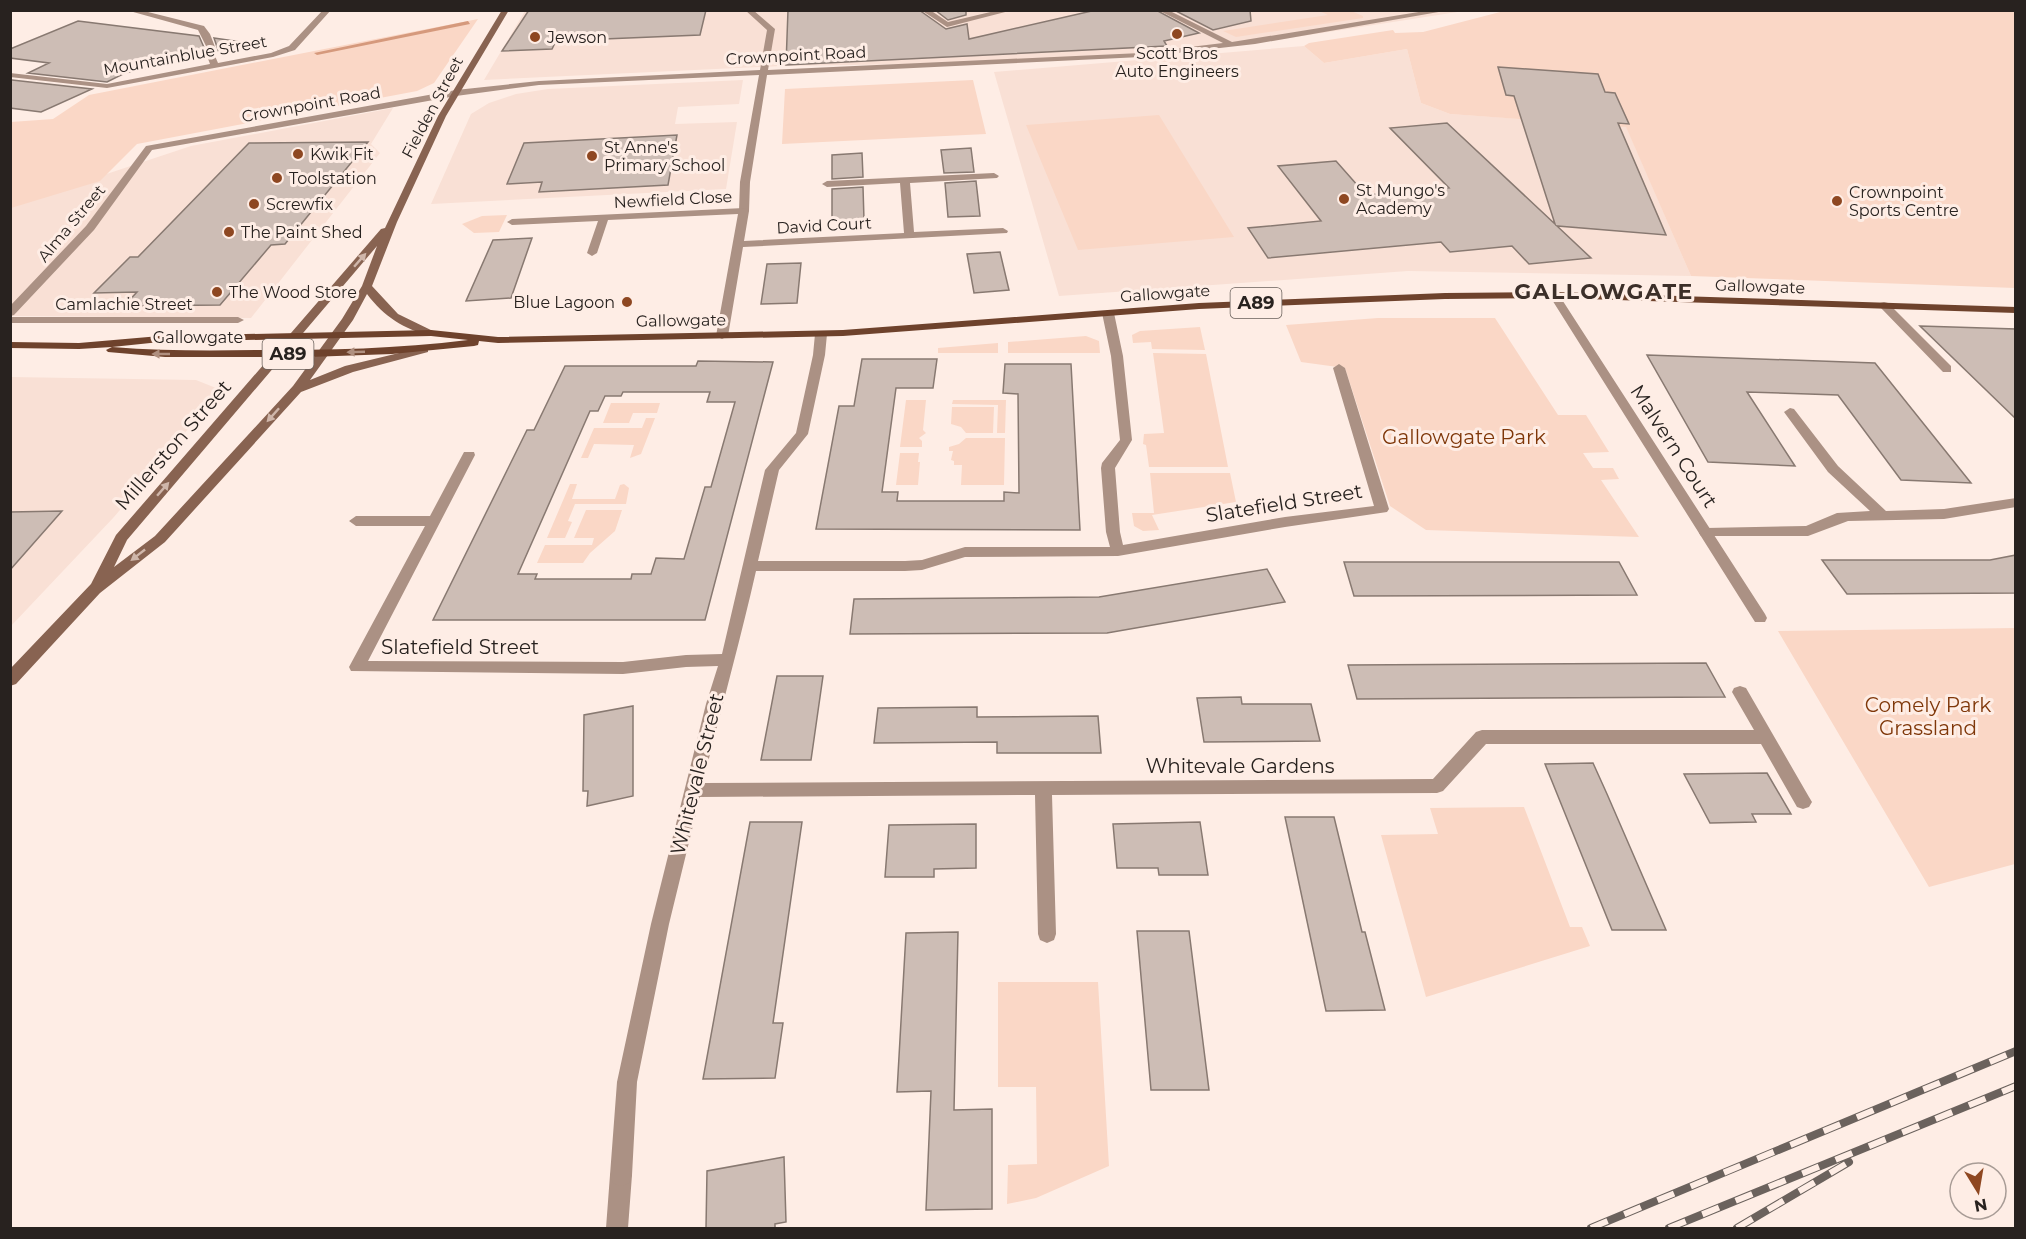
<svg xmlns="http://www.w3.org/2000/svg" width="2026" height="1239" font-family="Montserrat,sans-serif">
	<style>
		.built { fill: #f9e0d5 }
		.green { fill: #fad7c6 }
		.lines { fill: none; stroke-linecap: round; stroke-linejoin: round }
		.stream { fill: #d5997c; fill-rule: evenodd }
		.building { fill: #cdbdb5; stroke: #887971; stroke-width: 1.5; fill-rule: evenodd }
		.pedestrian { fill: #ab9184; fill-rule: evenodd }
		.minor { fill: #ab9184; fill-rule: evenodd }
		.secondary { fill: #886351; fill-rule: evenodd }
		.primary { fill: #6e422c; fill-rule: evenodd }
		.rail-casing { stroke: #6b625d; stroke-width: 8 }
		.rail { stroke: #feede5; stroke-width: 6; stroke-dasharray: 18; stroke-linecap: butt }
		.oneway { fill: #cfb6aa }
		.oneway2 { fill: #af8f7f }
		.poi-dot { fill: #8e4721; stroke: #feede5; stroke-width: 2 }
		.labels { text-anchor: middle; stroke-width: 6; stroke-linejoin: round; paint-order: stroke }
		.far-poi-label { font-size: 16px; fill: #28221f; stroke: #feede5; text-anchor: start }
		.far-street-label { font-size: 16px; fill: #28221f; stroke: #feede5 }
		.shield { fill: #feede5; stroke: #685f5a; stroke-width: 1.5 }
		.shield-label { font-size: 18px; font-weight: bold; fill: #28221f }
		.park-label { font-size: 20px; fill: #7f3709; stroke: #feede5 }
		.street-label { font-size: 20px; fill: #28221f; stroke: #feede5 }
		.far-district-label { font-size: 22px; font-weight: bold; letter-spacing: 1.5px; fill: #3c2f29; stroke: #feede5 }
	</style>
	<rect width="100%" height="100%" fill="#feede5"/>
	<path class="built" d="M525,11H1464L1257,43L1141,55L982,63L781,66L484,80Z
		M1304,46L1324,63L1407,49L1421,103L1450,114L1626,126L1691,276L1408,271L1059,296L994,72Z
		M743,80L739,104L678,107L675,124L737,122L726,189L431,204L471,114L489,103L516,94L548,89Z
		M393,108L371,144L380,153L251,318L11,316L10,206L191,146Z
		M11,377L196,380L221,390L114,517L11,626Z"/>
	<path class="green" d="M1734,10L2015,11V288L1691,276L1626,127L1450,114L1421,103L1407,49L1324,63L1304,46L1309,43L1393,30L1395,33L1423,32L1504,11Z
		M1319,11H1351L1363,16V18L1236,37L1223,31L1328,15Z
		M478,19L434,83L417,91L137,144L100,181L11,208V122L53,119L89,95Z
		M973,80L986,134L782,144L785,89Z
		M1159,115L1234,237L1078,250L1026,125Z
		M507,215L499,232L474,233L462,224L482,216Z
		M1378,318H1495L1558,415H1586L1609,452L1583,453L1593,468H1613L1619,479L1601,480L1639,537L1426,530L1390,506L1345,368L1301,362L1286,325Z
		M1200,327L1205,350L1152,349L1151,342L1133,343L1132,335L1140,331Z
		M1086,336L1099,341L1100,353H1008V342Z
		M998,343V353H938V348Z
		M1153,353L1206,354L1228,467H1149L1146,445L1143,444L1144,434L1164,433Z
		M906,400H926L923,430L926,433L919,438L922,441V447H900Z
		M953,400H1006L1005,433H997L998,405L952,404Z
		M611,403H660L657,413H633L629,423H603Z
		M952,407H994L993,433H966L961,427L951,424Z
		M646,418H655L641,454L630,458L634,445L594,444L588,458H581L594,428H642Z
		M966,438H1005L1004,485H961L962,465H954V461L951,460L953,451H949V447L959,444Z
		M900,453H919L918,462H920L918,485H896Z
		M1150,473H1230L1236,502L1152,515L1159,530L1143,531L1134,526L1132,513H1154Z
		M570,484H577L572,499H615L620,485L624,484L629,488L626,504H575L568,521L572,522L565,538H547Z
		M586,510H622L615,531L590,553L583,563H537L545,545H592L594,538H574Z
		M2015,628V864L1929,887L1778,631Z
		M1524,807L1570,927H1582L1590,946L1426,997L1381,835L1438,834L1430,808Z
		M998,982H1098L1109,1166L1036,1198L1007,1204L1008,1165L1037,1164L1036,1087H998Z"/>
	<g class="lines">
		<path class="stream" d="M468,21L470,24L317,55L314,53Z"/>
	</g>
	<path class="building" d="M529,10H706L700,35L556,41L552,49L502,51Z
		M788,10H919L946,29L967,24L969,39L1096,10H1156L1199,33L1164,41L1167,46L786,65Z
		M935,10H966V15L948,20Z
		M1174,10H1250L1251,21L1213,30Z
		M78,21L199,36L206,52L205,56L125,73L107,82L28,73L49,63L10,58V49Z
		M214,38L248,43V47L219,53Z
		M1498,67L1598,74L1605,92L1615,93L1629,124L1618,123L1666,235L1557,226L1591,258L1529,264L1512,246L1450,252L1441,242L1268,258L1248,228L1321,221L1278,166L1336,161L1366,195L1449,188L1390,128L1447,123L1555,224L1514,96L1506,95Z
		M10,80H12L92,89L41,112L10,108Z
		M677,135L668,185L539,192L542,182L507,184L524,143Z
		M368,142L285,244L271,245L220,305L124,306L137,292L94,293L130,257H138L249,143Z
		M971,148L974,172L944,173L941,150Z
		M862,153L863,177L832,179V155Z
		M976,181L980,216L948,217L945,183Z
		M863,187L864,220L832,222V189Z
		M532,238L511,298L466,301L493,240Z
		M1000,252L1009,290L974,293L967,254Z
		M801,263L797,303L761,304L767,264Z
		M1920,326L2016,329V419Z
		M1647,355L1875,363L1971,483L1901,480L1838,395L1747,392L1795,466L1708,462Z
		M862,359H937L933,388H896L882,492H898L897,501H1004V492L1019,493L1018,394L1003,393L1005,364H1071L1080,530L816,529L839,406H854Z
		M698,361L773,362L705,620H433L527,430H534L565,366H696ZM623,392H710L707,402H735L711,487H705L684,559L656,558L651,574H632L631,579H535L537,574H518L590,411H598L605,396H621Z
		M62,511L10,570V512Z
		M2016,555V593L1847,594L1822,560H1990Z
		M1344,562H1619L1637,595L1354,596Z
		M1267,569L1285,602L1107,633L850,634L854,599L1099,597Z
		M1706,663L1725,697L1357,699L1348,665Z
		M777,676H823L811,760H761Z
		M1241,697L1242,704H1311L1320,741L1204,742L1197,698Z
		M633,706V796L587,806L588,791H583L584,715Z
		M977,707V717L1098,716L1101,753H997V742L874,743L878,708Z
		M1593,763L1607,794L1666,930H1612L1545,764Z
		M1767,773L1791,814H1752L1756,822L1710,823L1684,774Z
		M1285,817H1334L1362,932H1365L1385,1010L1326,1011Z
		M750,822H802L773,1023H783L775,1078L703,1079Z
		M1200,822L1208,875H1159L1158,868H1117L1113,824Z
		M976,824V868L934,869V877H885L889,825Z
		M1137,931H1189L1209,1090H1151Z
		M958,932L954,1110L992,1109V1209L926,1210L931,1091L897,1092L906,933Z
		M784,1157L786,1222L775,1224V1228H706L707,1171Z"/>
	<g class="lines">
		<path class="pedestrian" d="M745,179L750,182L749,211L744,214L739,211L740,182Z
			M1554,292L1559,295L1765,614L1767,618L1765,622H1755L1549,295Z
			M621,1164L629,1167L632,1175L628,1228H606L610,1175L613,1167Z"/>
		<path class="minor" d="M126,10H140L204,26L210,34L217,52L215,56L218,63L271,53L289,46L323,10H331L295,50L273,57L107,88L10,77V73L107,84L210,64L207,56L209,52L198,30Z
			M745,10H753L775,29L768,70L1141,53L1223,43L1158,10H1168L1232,42L1431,10H1450L1255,44L1141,57L767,75L750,182L745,185L740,182L759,75L539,85L456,96L152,150L94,230L14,315L10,316V306L86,226L146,146L456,90L539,81L760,70L767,30Z
			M921,10H930L948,22L999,10H1013L947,27Z
			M994,173L999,176L997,178L910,183L914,232L1003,228L1008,231L1007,233L743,247L728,336L722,339L716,336L738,214L608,220L597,253L592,256L587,253L598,221L512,225L507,222L512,219L744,208L749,211L744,241L904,233L900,183L827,187L822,184L827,181Z
			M1884,302L1888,303L1951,366V372H1943L1880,307V303Z
			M1108,310L1114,313L1123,356L1132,440L1115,468L1120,532L1123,545L1285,517L1374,506L1333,368L1339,364L1345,368L1389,509L1387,512L1285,527L1118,556L965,557L922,570L905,571H756C740,642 720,712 703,783L1433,779L1476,732L1482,730H1754L1732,692L1734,688L1740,686L1746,688L1809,797L1812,802L1809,807L1803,809L1797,807L1761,744H1486L1443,791L1437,793L1052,795L1056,934L1054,940L1047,943L1040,940L1038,934L1035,795L700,797L669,924L637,1082L632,1175L629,1183L621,1186L613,1183L610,1175L617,1082L651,924L706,704L718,666L686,667L623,674L351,671L349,667L425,526H356L349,521L356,516H430L464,452H474L475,455L368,661L623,662L686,655L722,654L765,470L796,433L813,355L815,334L821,331L827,334L825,355L808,434L779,470L758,561H905L922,560L965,547H1110L1106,532L1101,468L1102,463L1120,440L1111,356L1102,313Z
			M10,317H238L244,320L238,323H10Z
			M1790,408L1794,409L1838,466L1886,511L1944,509L2016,498V507L1944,519L1848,521L1808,536H1701L1699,533L1706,528L1806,526L1837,513L1870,511L1828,472L1784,412Z"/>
		<path class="secondary" d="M502,10H509L446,116L397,222L372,286L398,314L437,333L431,336C404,329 384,317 367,294L353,320L310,380L345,366L424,347L428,348V352L353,372L301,392L165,542L100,593L16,684L10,686V669L91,584L116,535L381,229L385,228L438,116ZM377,246L362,286L342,319L293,386L155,536L114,567L127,540Z"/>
		<path class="primary" d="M1554,292L2016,307V313L1554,298L1445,299L1199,309L843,336L498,343L479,341L478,345L474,346L392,354L309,357H165L108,352L106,350L112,347L79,349L10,348V342L79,343L160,336L431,330L498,337L843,330L1199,303L1445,293ZM431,336L468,340C398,349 328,350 258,350C210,351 161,351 112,347L160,342Z"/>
		<defs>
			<path id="rail" d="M1591,1228L2016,1051
				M1669,1228L2016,1086
				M1737,1228L1849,1162"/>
		</defs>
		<use href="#rail" class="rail-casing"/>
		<use href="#rail" class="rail"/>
	</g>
	<defs><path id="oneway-solid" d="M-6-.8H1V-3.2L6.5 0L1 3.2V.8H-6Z" transform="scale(1.5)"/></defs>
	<g class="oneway">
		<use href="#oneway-solid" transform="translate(360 260) rotate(-49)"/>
		<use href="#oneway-solid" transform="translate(273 415) rotate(132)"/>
		<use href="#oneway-solid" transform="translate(163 489) rotate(-49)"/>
		<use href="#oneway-solid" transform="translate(138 555) rotate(142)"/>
	</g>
	<g class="oneway2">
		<use href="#oneway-solid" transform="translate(356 352) rotate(178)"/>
		<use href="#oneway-solid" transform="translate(161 354) rotate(180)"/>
	</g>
	<g class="poi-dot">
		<circle cx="1177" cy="34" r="6"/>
		<circle cx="535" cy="37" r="6"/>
		<circle cx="298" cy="154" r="6"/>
		<circle cx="592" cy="156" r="6"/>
		<circle cx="277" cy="178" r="6"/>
		<circle cx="1344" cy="199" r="6"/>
		<circle cx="1837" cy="201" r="6"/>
		<circle cx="254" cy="204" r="6"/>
		<circle cx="229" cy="232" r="6"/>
		<circle cx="217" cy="292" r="6"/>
		<circle cx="627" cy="302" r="6"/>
	</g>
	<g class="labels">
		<g class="far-poi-label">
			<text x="547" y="43">Jewson</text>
			<text x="1177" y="59" text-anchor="middle">Scott Bros<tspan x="1177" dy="18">Auto Engineers</tspan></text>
			<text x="604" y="153">St Anne's<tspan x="604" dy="18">Primary School</tspan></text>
			<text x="310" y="160">Kwik Fit</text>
			<text x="289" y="184">Toolstation</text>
			<text x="1356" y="196">St Mungo's<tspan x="1356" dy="18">Academy</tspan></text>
			<text x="1849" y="198">Crownpoint<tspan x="1849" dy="18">Sports Centre</tspan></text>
			<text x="266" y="210">Screwfix</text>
			<text x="241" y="238">The Paint Shed</text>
			<text x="229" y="298">The Wood Store</text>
			<text x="615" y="308" text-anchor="end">Blue Lagoon</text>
		</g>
		<g class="far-street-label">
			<text transform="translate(185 55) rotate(-10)" y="6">Mountainblue Street</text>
			<text transform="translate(796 55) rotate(-3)" y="6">Crownpoint Road</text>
			<text transform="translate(311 104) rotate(-10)" y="6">Crownpoint Road</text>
			<text transform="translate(432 107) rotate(-62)" y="6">Fielden Street</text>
			<text transform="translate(673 199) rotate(-3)" y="6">Newfield Close</text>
			<text transform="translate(71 223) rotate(-50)" y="6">Alma Street</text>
			<text transform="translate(824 225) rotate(-3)" y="6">David Court</text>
			<text transform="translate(1760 286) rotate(2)" y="6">Gallowgate</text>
			<text transform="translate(1165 293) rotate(-4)" y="6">Gallowgate</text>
			<text x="124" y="310">Camlachie Street</text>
			<text transform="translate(681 320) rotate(-1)" y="6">Gallowgate</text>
			<text x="198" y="343">Gallowgate</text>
		</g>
		<g class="shield">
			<rect x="1230.5" y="288" width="51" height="30" rx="4.5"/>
			<rect x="262.5" y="339" width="51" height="30" rx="4.5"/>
		</g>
		<g class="shield-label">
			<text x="1256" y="309">A89</text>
			<text x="288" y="360">A89</text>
		</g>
		<g class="park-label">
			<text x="1464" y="444">Gallowgate Park</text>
			<text x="1928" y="712">Comely Park<tspan x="1928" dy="23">Grassland</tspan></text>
		</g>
		<g class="street-label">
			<text transform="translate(173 445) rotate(-49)" y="7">Millerston Street</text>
			<text transform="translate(1674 446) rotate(57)" y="7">Malvern Court</text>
			<text transform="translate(1284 503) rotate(-9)" y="7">Slatefield Street</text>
			<text x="460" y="654">Slatefield Street</text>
			<text x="1240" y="773">Whitevale Gardens</text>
			<text transform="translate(697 774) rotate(-76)" y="7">Whitevale Street</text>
		</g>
		<g class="far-district-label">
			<text x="1604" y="299">GALLOWGATE</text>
		</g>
	</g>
	<rect width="2026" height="1239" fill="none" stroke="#28221f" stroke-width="24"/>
	<g transform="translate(1978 1191) rotate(169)"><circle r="28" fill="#feede5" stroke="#a89c96" stroke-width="1.5"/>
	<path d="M0-4.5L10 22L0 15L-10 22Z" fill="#8e4721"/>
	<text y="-9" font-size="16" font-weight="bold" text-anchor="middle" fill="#28221f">N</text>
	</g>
</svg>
